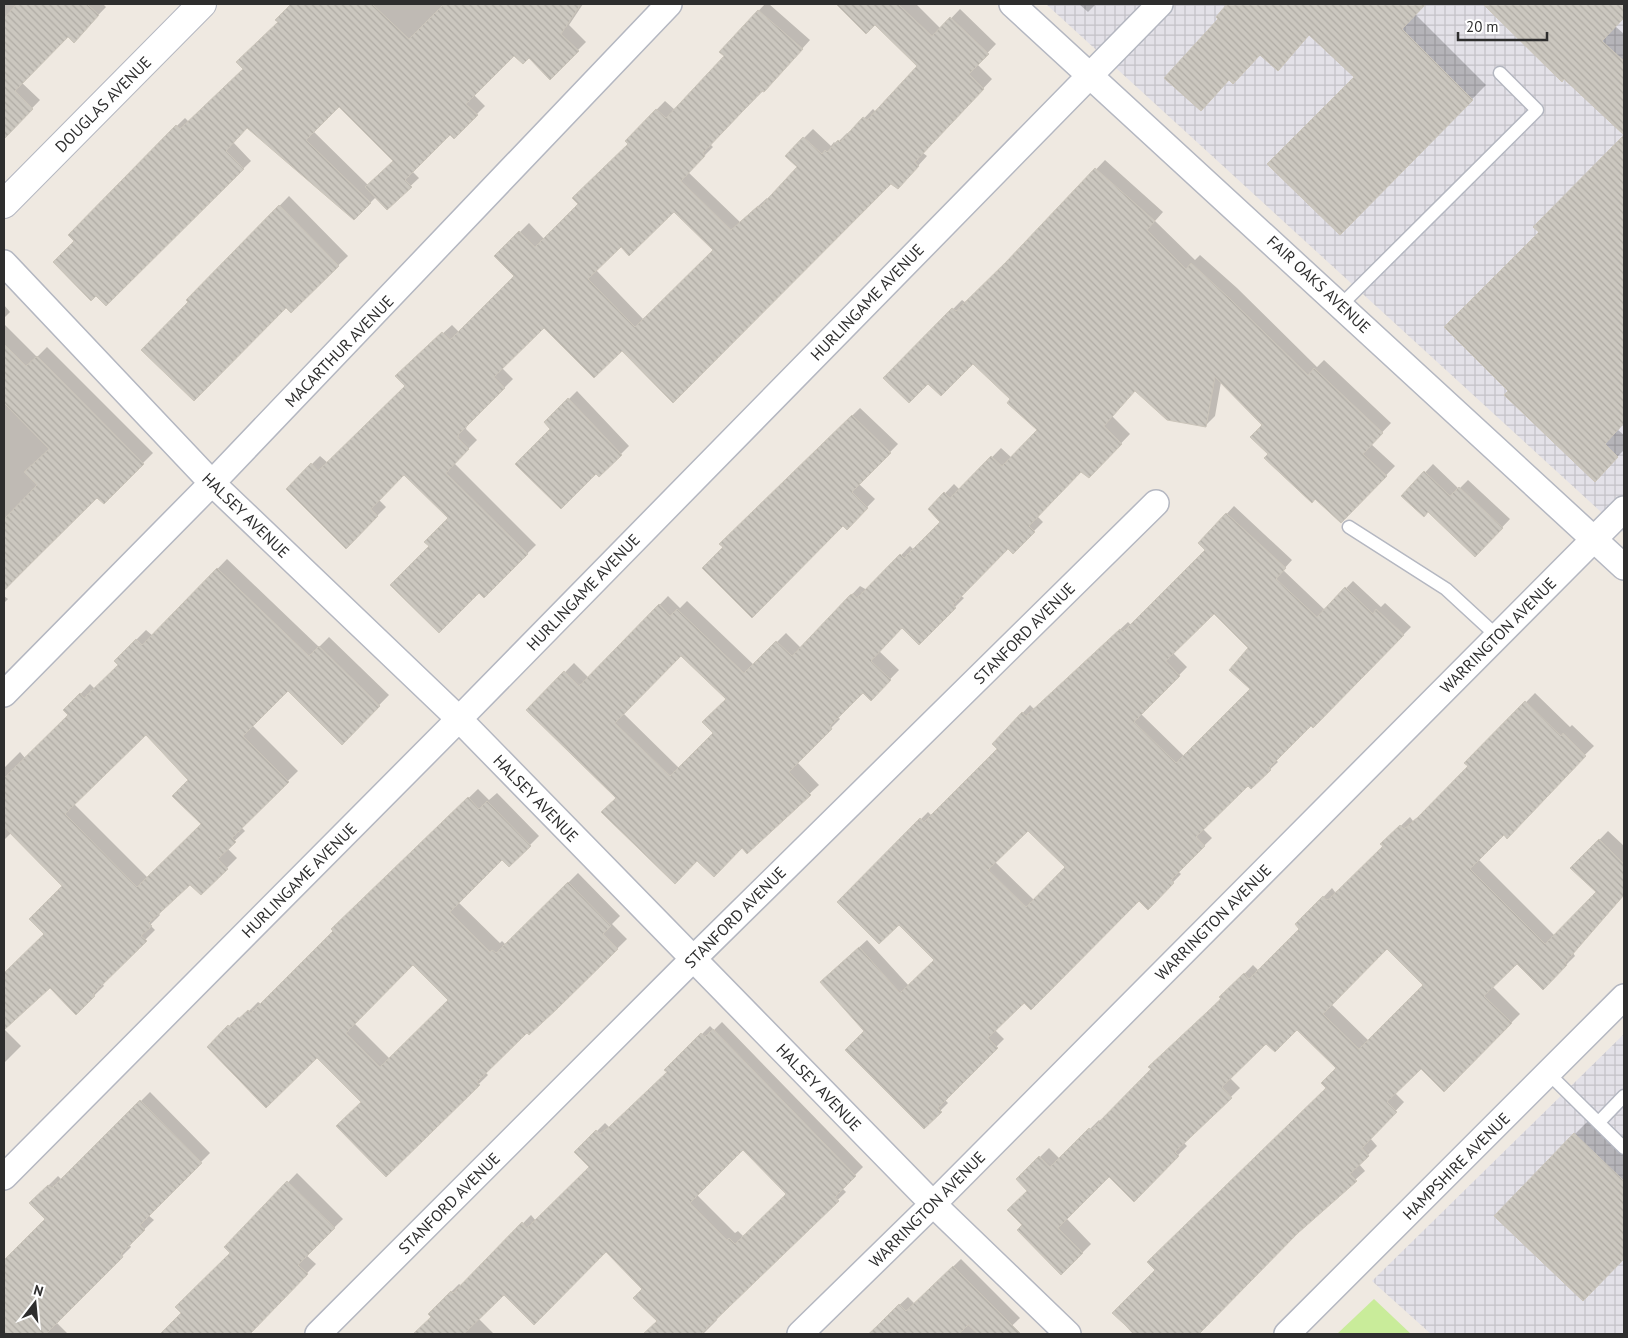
<svg xmlns="http://www.w3.org/2000/svg" width="1628" height="1338" font-family="'PT Sans',sans-serif">
	<style>
		.industrial { fill: url(#industrial-grid) }
		.pitch { fill: #c9ec9a }
		.shadow { fill: #0003; fill-rule: evenodd }
		.building { fill: url(#building-back-hatch); stroke: #cbc5ba; fill-rule: evenodd }
		.lines { fill: none; stroke-linecap: round; stroke-linejoin: round }
		.lane-casing { stroke: #b4b7c1; stroke-width: 15 }
		.street-casing { stroke: #b4b7c1; stroke-width: 28 }
		.secondary-casing { stroke: #b4b7c1; stroke-width: 30 }
		.lane { stroke: #fff; stroke-width: 12 }
		.street { stroke: #fff; stroke-width: 25 }
		.secondary { stroke: #fff; stroke-width: 28 }
		.labels { text-anchor: middle; stroke-width: 5; stroke-linejoin: round; paint-order: stroke }
		.street-label { font-size: 16px; fill: #2e2e2e; stroke: #fff }
	</style>
	<defs>
		<pattern id="industrial-grid" width="8" height="8" patternUnits="userSpaceOnUse" patternTransform="scale(1.25)"><rect width="8" height="8" fill="#e3e1e8"/><path d="M0 4h8M4 0v8" fill="none" stroke="#c3c1c7"/></pattern>
		<pattern id="building-back-hatch" width="6" height="6" patternUnits="userSpaceOnUse" patternTransform="scale(1.25)"><rect width="6" height="6" fill="#cbc7bf"/><path d="M-1 5l2 2M0 0l6 6M5-1l2 2" fill="none" stroke="#afaba4"/></pattern>
	</defs>
	<rect width="100%" height="100%" fill="#efe9e1"/>
	<path class="industrial" d="M1046,4H1624V533Z
		M1624,1034V1334H1431L1372,1281Z"/>
	<path class="pitch" d="M1374,1299L1411,1334H1337Z"/>
	<path class="shadow" d="M5,4H103L106,7L81,33L68,35L21,82L40,100L4,137Z
		M294,4H479L492,17L505,4H583L569,25L586,42L550,78L529,57L514,54L474,95L485,106L454,137L450,133L412,171L419,178L387,208L376,197L354,219L247,126L233,142L251,161L106,304L76,241L130,176L128,174L185,118L189,122L244,69L279,22L277,20ZM339,106L395,161L369,186L313,131Z
		M765,4H769L810,40L772,82L710,144L713,147L688,172L740,222L767,198L768,200L799,167L786,156L813,129L831,146L834,142L836,144L847,133L849,134L873,109L876,112L919,66L875,23L866,32L838,4H916L941,29L960,9L996,44L977,64L992,79L923,153L927,156L906,179L891,182L622,349L544,327L502,368L513,379L467,425L466,429L477,440L454,463L536,545L484,596L430,546L449,518L404,473L378,499L386,507L346,547L287,489L320,456L328,463L406,385L405,368L452,325L459,332L516,276L496,256L529,223L544,239L580,204L629,144L626,141L665,101L675,110L726,56L721,52ZM674,210L715,249L644,320L596,270L621,246Z
		M1079,4H1096L1088,12Z
		M1229,4H1425L1415,14L1486,85L1340,233L1356,77L1310,34L1278,69L1217,16Z
		M1485,4H1624V17L1615,26L1624,34V133L1564,77L1562,80Z
		M1624,137V423L1618,430L1624,435V450L1594,480L1510,391L1540,232L1535,227Z
		M1105,160L1163,212L1155,221L1195,260L1200,255L1237,288L1317,367L1324,360L1391,423L1371,444L1395,466L1341,522L1270,454L1264,425L1221,382L1215,416L1206,425L1135,390L1112,416L1130,434L1089,477L1081,470L1037,516L1043,522L1013,552L1008,547L961,596L964,598L919,643L903,627L879,651L899,670L871,699L863,691L838,717L840,719L797,762L819,785L747,852L742,847L698,859L618,798L528,710L574,663L589,678L668,596L680,608L687,601L754,665L786,633L801,648L860,586L867,590L910,546L914,550L942,522L930,509L954,484L960,490L1001,448L1012,458L1039,430L1012,399L973,362L928,382L885,378L962,300L966,303L1009,261ZM681,654L727,699L715,733L679,768L623,713Z
		M289,196L348,256L291,311L286,306L190,302L188,300Z
		M4,305L10,312L4,318Z
		M4,324L37,357L47,347L153,453L104,502L97,496L4,591Z
		M577,391L629,446L599,476L546,422Z
		M860,408L898,444L859,484L875,499L847,528L843,524L724,547L721,544Z
		M1433,464L1459,489L1468,480L1510,519L1475,556L1428,511L1403,496Z
		M1234,506L1292,560L1283,570L1325,610L1353,581L1381,607L1385,603L1411,627L1313,726L1311,724L1275,759L1278,762L1251,787L1248,784L1202,828L1212,838L1178,871L1181,874L1148,908L1139,899L995,1030L1004,1039L944,1099L948,1103L924,1127L829,975L867,940L909,986L936,960L899,923L839,902L928,812L932,816L999,749L994,744L1030,705L1035,710L1128,622L1131,625L1207,550L1200,543ZM1214,612L1249,648L1251,689L1184,756L1141,714L1187,667L1173,653ZM1028,829L1066,867L1034,900L995,862Z
		M227,559L319,647L329,637L389,695L342,743L288,690L252,725L298,771L241,827L245,831L227,848L237,858L201,894L190,884L158,913L160,915L150,925L155,930L102,983L104,986L76,1013L50,986L4,1029V975L46,934L64,886L11,833L4,840V768L20,752L25,758L69,715L65,710L90,684L95,689L119,665L115,661L146,630L153,636ZM146,734L190,780L202,824L148,878L74,804Z
		M4,596L8,599L4,603Z
		M1535,693L1570,727L1572,725L1594,746L1478,859L1555,936L1597,892L1572,868L1608,831L1624,846V898L1623,896L1573,953L1575,956L1543,988L1517,962L1492,986L1520,1014L1444,1090L1421,1067L1395,1093L1404,1102L1370,1138L1377,1146L1359,1164L1365,1171L1299,1230L1198,1334H1133L1114,1313L1157,1270L1327,1088L1338,1068L1297,1028L1266,1042L1230,1078L1240,1088L1184,1143L1187,1146L1134,1200L1109,1175L1066,1218L1091,1244L1061,1274L1024,1225L1029,1191L1018,1179L1049,1148L1060,1159L1099,1120L1101,1122L1253,965L1259,971L1301,929L1297,925L1332,888L1335,892L1340,890L1384,846L1382,844L1410,817L1413,821L1427,809L1470,766L1466,763ZM1388,947L1425,985L1369,1041L1331,1004Z
		M478,789L489,800L497,793L539,836L509,866L502,858L458,902L500,943L502,941L506,945L578,873L620,916L612,924L627,939L556,1009L527,1031L485,1072L488,1075L386,1175L362,1102L317,1057L208,1047L238,1017L241,1019L258,1002L261,1004L335,931L342,920ZM413,963L450,1000L390,1059L354,1023Z
		M722,1022L863,1167L842,1188L846,1192L716,1318L717,1320L703,1334H645L658,1321L644,1289L606,1251L504,1294L479,1319L494,1334H415L432,1317L429,1314L459,1284L462,1286L531,1215L536,1221L591,1167L576,1152L605,1123L609,1127L619,1120L668,1072L666,1070L710,1026L714,1030ZM743,1148L788,1194L744,1237L738,1231L735,1233L697,1195Z
		M4,1029L21,1046L4,1063Z
		M150,1092L210,1153L148,1215L154,1220L129,1244L131,1247L56,1322L68,1334H4V1263L47,1219L31,1203L58,1176L62,1180Z
		M1589,1120L1624,1143V1257L1583,1299L1575,1134Z
		M297,1173L343,1219L306,1255L316,1264L247,1334H162L183,1313L232,1252L226,1247Z
		M961,1259L1020,1318L1003,1334H868L908,1297L915,1304Z"/>
	<path class="building" d="M17,4H87L99,15L74,43L68,37L15,91L33,109L4,139V18Z
		M291,4H372L409,39L444,4H581L561,34L579,51L550,80L529,58L523,64L514,56L466,104L478,115L454,139L450,135L405,180L412,187L387,210L365,187L393,161L339,107L306,140L371,203L354,220L247,128L226,151L244,169L106,306L96,296L91,301L53,262L74,241L68,235L176,125L180,129L243,69L236,62L278,22L275,20Z
		M836,4H898L932,36L950,17L989,54L969,74L984,89L915,162L919,166L898,189L891,184L673,403L622,351L594,378L544,328L494,377L505,388L458,435V438L469,449L446,473L528,554L484,598L479,593L439,633L390,585L429,546L424,542L448,518L404,475L371,509L378,516L346,549L286,489L311,463L318,471L405,386L395,376L442,332L450,340L514,276L494,256L519,231L535,247L578,204L572,198L628,144L625,141L656,109L666,118L724,56L719,52L758,10L803,49L764,92L762,91L703,153L705,156L681,181L731,230L758,206L759,208L797,167L785,156L803,137L822,154L825,150L827,152L838,140L840,142L863,117L867,120L917,66L875,25L866,34ZM674,212L713,250L635,327L588,279L621,247L629,256Z
		M1227,4H1426L1402,29L1473,100L1340,235L1267,164L1354,77L1309,35L1278,71L1260,55L1233,84L1229,80L1201,111L1164,78L1218,19L1216,17Z
		M1483,4H1624V18L1602,41L1624,61V135L1564,79L1562,82Z
		M1624,135V423L1605,444L1618,457L1595,482L1504,395L1508,391L1444,327L1539,232L1533,227Z
		M1095,168L1155,221L1147,230L1186,269L1191,263L1228,297L1308,375L1314,368L1383,433L1363,454L1387,476L1341,523L1315,499L1312,503L1264,458L1268,454L1250,437L1262,425L1215,377L1206,427L1167,420L1135,391L1104,426L1122,444L1089,478L1081,472L1029,526L1035,532L1013,554L1008,549L953,605L956,608L919,645L902,628L871,661L891,680L871,701L863,693L830,726L832,729L789,772L811,795L747,854L742,848L714,877L697,861L675,884L601,812L616,798L526,710L564,671L579,686L659,604L670,616L677,609L744,673L776,641L792,656L850,595L853,594L857,598L900,554L904,558L940,522L928,509L944,492L950,498L991,456L1002,466L1037,430L1007,403L1010,399L973,364L941,396L928,384L909,403L883,378L952,308L956,311L1006,262ZM681,656L726,699L702,722L713,733L670,776L615,723Z
		M279,205L339,266L291,313L286,308L194,401L141,350L188,302L186,300Z
		M4,344L26,366L37,356L144,464L104,504L97,498L4,590V519L37,485L24,472L49,449L4,403Z
		M568,398L622,455L599,477L596,474L561,509L515,464L550,429L544,422Z
		M852,415L891,453L852,492L868,508L847,530L843,526L752,618L702,568L723,547L719,544Z
		M1424,471L1450,496L1459,487L1503,528L1475,557L1428,512L1424,517L1401,496Z
		M1226,513L1286,568L1276,579L1317,617L1345,587L1373,614L1376,609L1404,635L1313,728L1311,726L1269,768L1271,770L1251,789L1248,786L1196,837L1205,846L1171,880L1174,883L1148,910L1139,901L1031,1010L1024,1003L988,1038L998,1048L938,1108L942,1112L924,1129L845,1050L864,1031L820,982L859,947L900,993L934,960L899,925L879,944L837,902L920,818L924,822L997,749L992,744L1022,712L1026,716L1120,629L1123,632L1205,550L1198,543ZM1214,614L1248,648L1229,670L1250,689L1176,763L1134,722L1180,676L1166,661ZM1028,831L1065,867L1026,907L988,870Z
		M217,568L309,656L319,646L380,706L342,745L288,691L243,736L289,782L232,838L236,842L218,859L228,869L201,895L190,885L149,923L152,926L141,936L147,941L93,994L95,996L76,1015L50,988L4,1030V973L44,934L29,919L62,886L4,827V778L68,715L63,710L80,693L84,698L118,665L114,661L136,639L142,645ZM146,735L188,780L172,796L201,824L137,887L65,814Z
		M1525,701L1561,736L1563,733L1586,756L1507,839L1504,835L1470,869L1545,944L1596,892L1570,868L1599,839L1624,864V895L1565,963L1567,965L1543,990L1517,964L1484,996L1512,1023L1444,1092L1421,1069L1387,1102L1397,1112L1362,1148L1369,1156L1350,1174L1357,1181L1298,1233L1199,1334H1135L1112,1313L1155,1270L1147,1262L1326,1088L1321,1083L1336,1068L1297,1030L1275,1052L1266,1044L1222,1087L1232,1098L1175,1152L1179,1156L1134,1202L1109,1177L1058,1228L1083,1253L1061,1275L1017,1230L1022,1225L1007,1210L1027,1191L1016,1179L1039,1156L1050,1167L1089,1128L1091,1130L1151,1069L1148,1067L1221,999L1219,997L1244,973L1249,979L1299,929L1295,924L1323,896L1326,900L1329,899L1383,846L1380,844L1400,825L1404,829L1417,818L1468,766L1464,763ZM1387,949L1423,985L1359,1049L1323,1014Z
		M468,797L479,809L487,801L531,846L509,867L502,860L450,912L490,952L492,950L496,953L568,882L611,926L603,934L618,949L557,1009L529,1035L527,1033L477,1082L480,1085L386,1177L336,1126L361,1102L317,1058L266,1108L207,1047L228,1025L230,1027L248,1010L251,1013L333,931L331,929ZM413,965L448,1000L380,1067L346,1033Z
		M713,1029L856,1176L835,1197L839,1201L701,1334H643L657,1321L633,1298L642,1289L606,1252L534,1325L504,1295L464,1334H413L431,1317L428,1314L451,1291L453,1293L522,1222L527,1228L589,1167L574,1152L596,1130L600,1134L609,1127L667,1072L664,1070L701,1033L705,1037ZM743,1150L786,1194L735,1244L729,1238L727,1240L690,1203Z
		M140,1100L202,1163L140,1225L145,1230L121,1254L123,1257L46,1334H4V1260L45,1219L29,1203L48,1185L52,1188Z
		M1574,1133L1624,1181V1259L1583,1301L1494,1216Z
		M287,1181L335,1228L298,1265L308,1274L250,1334H160L181,1313L175,1307L230,1253L224,1247Z
		M953,1266L1021,1334H978L968,1325L959,1334H869L899,1304L906,1311Z"/>
	<g class="lines">
		<defs>
			<path id="lane" d="M1341,305L1537,110L1500,73
				M1349,527L1446,589L1497,636
				M1548,1073L1624,1148
				M1599,1122L1624,1096"/>
			<path id="street" d="M1012,4L1624,567
				M4,263L212,483L459,719L933,1204L1068,1334
				M4,694L212,483L669,4
				M4,1177L459,719L1160,4
				M318,1334L694,958L1156,503
				M800,1334L933,1204L1624,509
				M1287,1334L1624,997"/>
			<path id="secondary" d="M4,204L202,4"/>
		</defs>
		<use href="#lane" class="lane-casing"/>
		<use href="#street" class="street-casing"/>
		<use href="#secondary" class="secondary-casing"/>
		<use href="#lane" class="lane"/>
		<use href="#street" class="street"/>
		<use href="#secondary" class="secondary"/>
	</g>
	<g class="labels">
		<g class="street-label">
			<text transform="translate(103 104) rotate(-45)" y="6">DOUGLAS AVENUE</text>
			<text transform="translate(1319 284) rotate(43)" y="6">FAIR OAKS AVENUE</text>
			<text transform="translate(867 302) rotate(-46)" y="6">HURLINGAME AVENUE</text>
			<text transform="translate(339 351) rotate(-46)" y="6">MACARTHUR AVENUE</text>
			<text transform="translate(246 515) rotate(44)" y="6">HALSEY AVENUE</text>
			<text transform="translate(583 592) rotate(-46)" y="6">HURLINGAME AVENUE</text>
			<text transform="translate(1024 633) rotate(-45)" y="6">STANFORD AVENUE</text>
			<text transform="translate(1498 635) rotate(-45)" y="6">WARRINGTON AVENUE</text>
			<text transform="translate(536 798) rotate(46)" y="6">HALSEY AVENUE</text>
			<text transform="translate(299 880) rotate(-45)" y="6">HURLINGAME AVENUE</text>
			<text transform="translate(735 917) rotate(-45)" y="6">STANFORD AVENUE</text>
			<text transform="translate(1213 922) rotate(-45)" y="6">WARRINGTON AVENUE</text>
			<text transform="translate(819 1087) rotate(46)" y="6">HALSEY AVENUE</text>
			<text transform="translate(1456 1166) rotate(-45)" y="6">HAMPSHIRE AVENUE</text>
			<text transform="translate(449 1203) rotate(-45)" y="6">STANFORD AVENUE</text>
			<text transform="translate(927 1209) rotate(-45)" y="6">WARRINGTON AVENUE</text>
		</g>
	</g>
	<rect width="1628" height="1338" fill="none" stroke="#2e2e2e" stroke-width="10"/>
	<g transform="translate(35 1303) rotate(16)" stroke="#ffffff" stroke-width="4" paint-order="stroke">
	<path d="M0-4L9 19L0 12L-9 19Z" fill="#2e2e2e"/>
	<text y="-8" font-size="14" font-weight="bold" text-anchor="middle" fill="#2e2e2e">N</text>
	</g>
	<path d="M1458 32v8h89v-8" fill="none" stroke="#2e2e2e" stroke-width="2.5"/>
	<text x="1466" y="32" font-size="15" fill="#2e2e2e" stroke="#ffffff" stroke-width="4" paint-order="stroke">20 m</text>
</svg>
